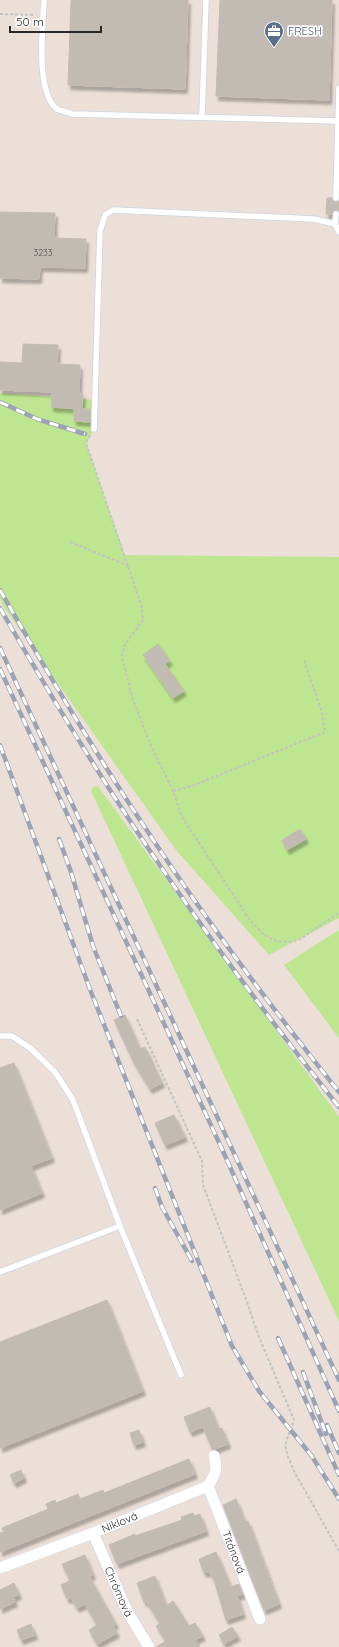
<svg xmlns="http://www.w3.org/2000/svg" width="339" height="1647" font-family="Quicksand,sans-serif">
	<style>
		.green { fill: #bee691 }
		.building { fill: #c2bbb4; stroke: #c6bbb2; filter: url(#shadow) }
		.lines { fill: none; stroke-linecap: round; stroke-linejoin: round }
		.service-casing { stroke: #cdd5e2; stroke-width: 7 }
		.minor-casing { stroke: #cdd5e2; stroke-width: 12 }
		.path { stroke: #c3c3c3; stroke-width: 2; stroke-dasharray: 3 2; stroke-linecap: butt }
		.service { stroke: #fff; stroke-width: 5.5 }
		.minor { stroke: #fff; stroke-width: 11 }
		.rail-casing { stroke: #9ba3b4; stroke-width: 4.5 }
		.rail { stroke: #fff; stroke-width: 3; stroke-dasharray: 9; stroke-linecap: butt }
		.labels { text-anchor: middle; stroke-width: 3.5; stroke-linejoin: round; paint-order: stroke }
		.number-label { font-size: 9px; fill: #4e4d4b }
		.service-label { font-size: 11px; fill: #4e5e75; stroke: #fff; text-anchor: start }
		.street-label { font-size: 11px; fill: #282828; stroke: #fff }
	</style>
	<defs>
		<filter id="shadow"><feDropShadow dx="2.5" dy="4.5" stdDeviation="1" flood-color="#0004"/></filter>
	</defs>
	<rect width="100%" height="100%" fill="#ebdfd8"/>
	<path class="green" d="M0,393L95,400L94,429L86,443L125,555L339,557V918L269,955L176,850L3,606L0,598Z
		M98,786L339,1117V1321L91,791L93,787Z
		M339,930V1038L284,965Z"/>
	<path class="building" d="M71,0H188L185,89L68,85Z
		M220,0H332L329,100L216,96Z
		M327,198H332L336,202L339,201V211L335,210L332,214H326Z
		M0,212L55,213L54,238L86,239L85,268L40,267L39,279L0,278Z
		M23,344L58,345L57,364L80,365L79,393L83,394L82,409H90V422L74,421V408L79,409L51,407L52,392L0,390V362L22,363Z
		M158,644L170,661L165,664L184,691L173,698L143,655Z
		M300,829L306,839L287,850L282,840Z
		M125,1015L140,1049L145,1047L162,1083L150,1089L134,1063L114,1020Z
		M14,1063L52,1158L31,1166L42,1193L0,1210V1068Z
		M174,1115L185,1137L165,1145L155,1123Z
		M107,1300L143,1391L0,1448V1342Z
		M210,1407L218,1429L222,1428L228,1444L215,1449H212L203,1427L190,1432L184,1417Z
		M139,1430L143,1442L134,1445L130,1433Z
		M189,1459L195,1474L0,1552V1533L4,1532L2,1528L48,1509L46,1504L55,1500L56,1503L78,1494L80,1499L103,1490L104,1493Z
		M21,1470L24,1478L14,1483L10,1475Z
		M236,1499L245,1522L248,1521L279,1604L264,1610L223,1505Z
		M193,1513L194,1516L200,1514L206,1531L117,1564L109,1545L135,1534V1536L182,1520L181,1517Z
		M216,1552L231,1587L239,1584L243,1594L237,1596L243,1614L226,1620L214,1580L209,1571L204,1573L199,1559Z
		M85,1555L93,1575L89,1576L116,1624L113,1626L117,1633L97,1644L89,1630L97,1625L85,1604L77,1608L71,1598L67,1599L61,1585L70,1581L62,1564Z
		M155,1576L166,1606L173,1601L189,1626L195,1623L203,1636L195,1640L200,1647H156L166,1641L156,1626L160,1623L146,1601L144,1602L137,1583Z
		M14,1583L19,1595L13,1597L15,1602L0,1609V1590Z
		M31,1624L35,1635L21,1640L17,1630Z
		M232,1627L238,1636L224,1644L219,1635Z"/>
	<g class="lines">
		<defs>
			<path id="service" d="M44,0C43,25 35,93 57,109C61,111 67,112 72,114L339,121
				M202,117L206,0
				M336,198L339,88
				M336,214L335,224L339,232
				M94,429L100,231L105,215L113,210L314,219L335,224
				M0,1036H12L30,1048L55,1072L73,1100L120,1226L181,1375
				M0,1272L120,1226"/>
			<g id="minor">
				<path id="s1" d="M208,1486L260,1619"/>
				<path id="s2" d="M93,1533L127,1611L149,1647"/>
				<path id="s3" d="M0,1568L93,1533L208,1486C215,1475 218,1468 214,1456"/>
			</g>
		</defs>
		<use href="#service" class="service-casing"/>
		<use href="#minor" class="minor-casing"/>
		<path class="path" d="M0,14L35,15
			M90,435L86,443L141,605L143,620L124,646L122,657L133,700L151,746L173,791L182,817L249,919L264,935L276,941L287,942L299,940L339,913
			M70,542L129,566
			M173,791L192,786L325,732L321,709L304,660
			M137,1019L202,1161L203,1185L247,1302L259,1337L294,1420L285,1445L288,1457L295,1473L339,1551"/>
		<use href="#service" class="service"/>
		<use href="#minor" class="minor"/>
		<defs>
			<path id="rail" d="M0,402L37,419L85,434
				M0,590C47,672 95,753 148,832C207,922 272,1008 339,1092
				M0,608C54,702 110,794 172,883C225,960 281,1034 339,1107
				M0,648L339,1380
				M0,669L222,1149L339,1411
				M0,745L91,992L232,1346L259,1391L311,1455L339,1499
				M59,839L71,872L93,946L121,1016
				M155,1188L162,1207L192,1261
				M278,1338L339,1475
				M303,1372L326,1434
				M327,1425L339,1453"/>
		</defs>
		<use href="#rail" class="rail-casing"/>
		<use href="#rail" class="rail"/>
	</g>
	<defs>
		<symbol id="office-pin" viewBox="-11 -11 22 30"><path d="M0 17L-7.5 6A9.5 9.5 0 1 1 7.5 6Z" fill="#5c6f8a" stroke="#fff"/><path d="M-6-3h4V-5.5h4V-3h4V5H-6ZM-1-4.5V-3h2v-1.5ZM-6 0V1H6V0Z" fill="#fff"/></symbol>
	</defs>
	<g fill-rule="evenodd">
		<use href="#office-pin" x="263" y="20" width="22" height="30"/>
	</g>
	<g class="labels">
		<g class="number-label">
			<text x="43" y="256">3233</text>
		</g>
		<g class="service-label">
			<text x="288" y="35">FRESH</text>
		</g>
		<g class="street-label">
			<text dy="4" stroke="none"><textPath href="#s3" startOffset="128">Niklová</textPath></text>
			<text dy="4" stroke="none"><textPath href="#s1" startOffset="71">Titánová</textPath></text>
			<text dy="4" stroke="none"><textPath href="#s2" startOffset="64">Chrómová</textPath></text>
		</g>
	</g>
	<path d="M10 26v6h91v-6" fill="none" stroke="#282828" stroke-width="2"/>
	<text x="16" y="26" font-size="12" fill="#282828" stroke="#ffffff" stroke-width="3" paint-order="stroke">50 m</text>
</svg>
